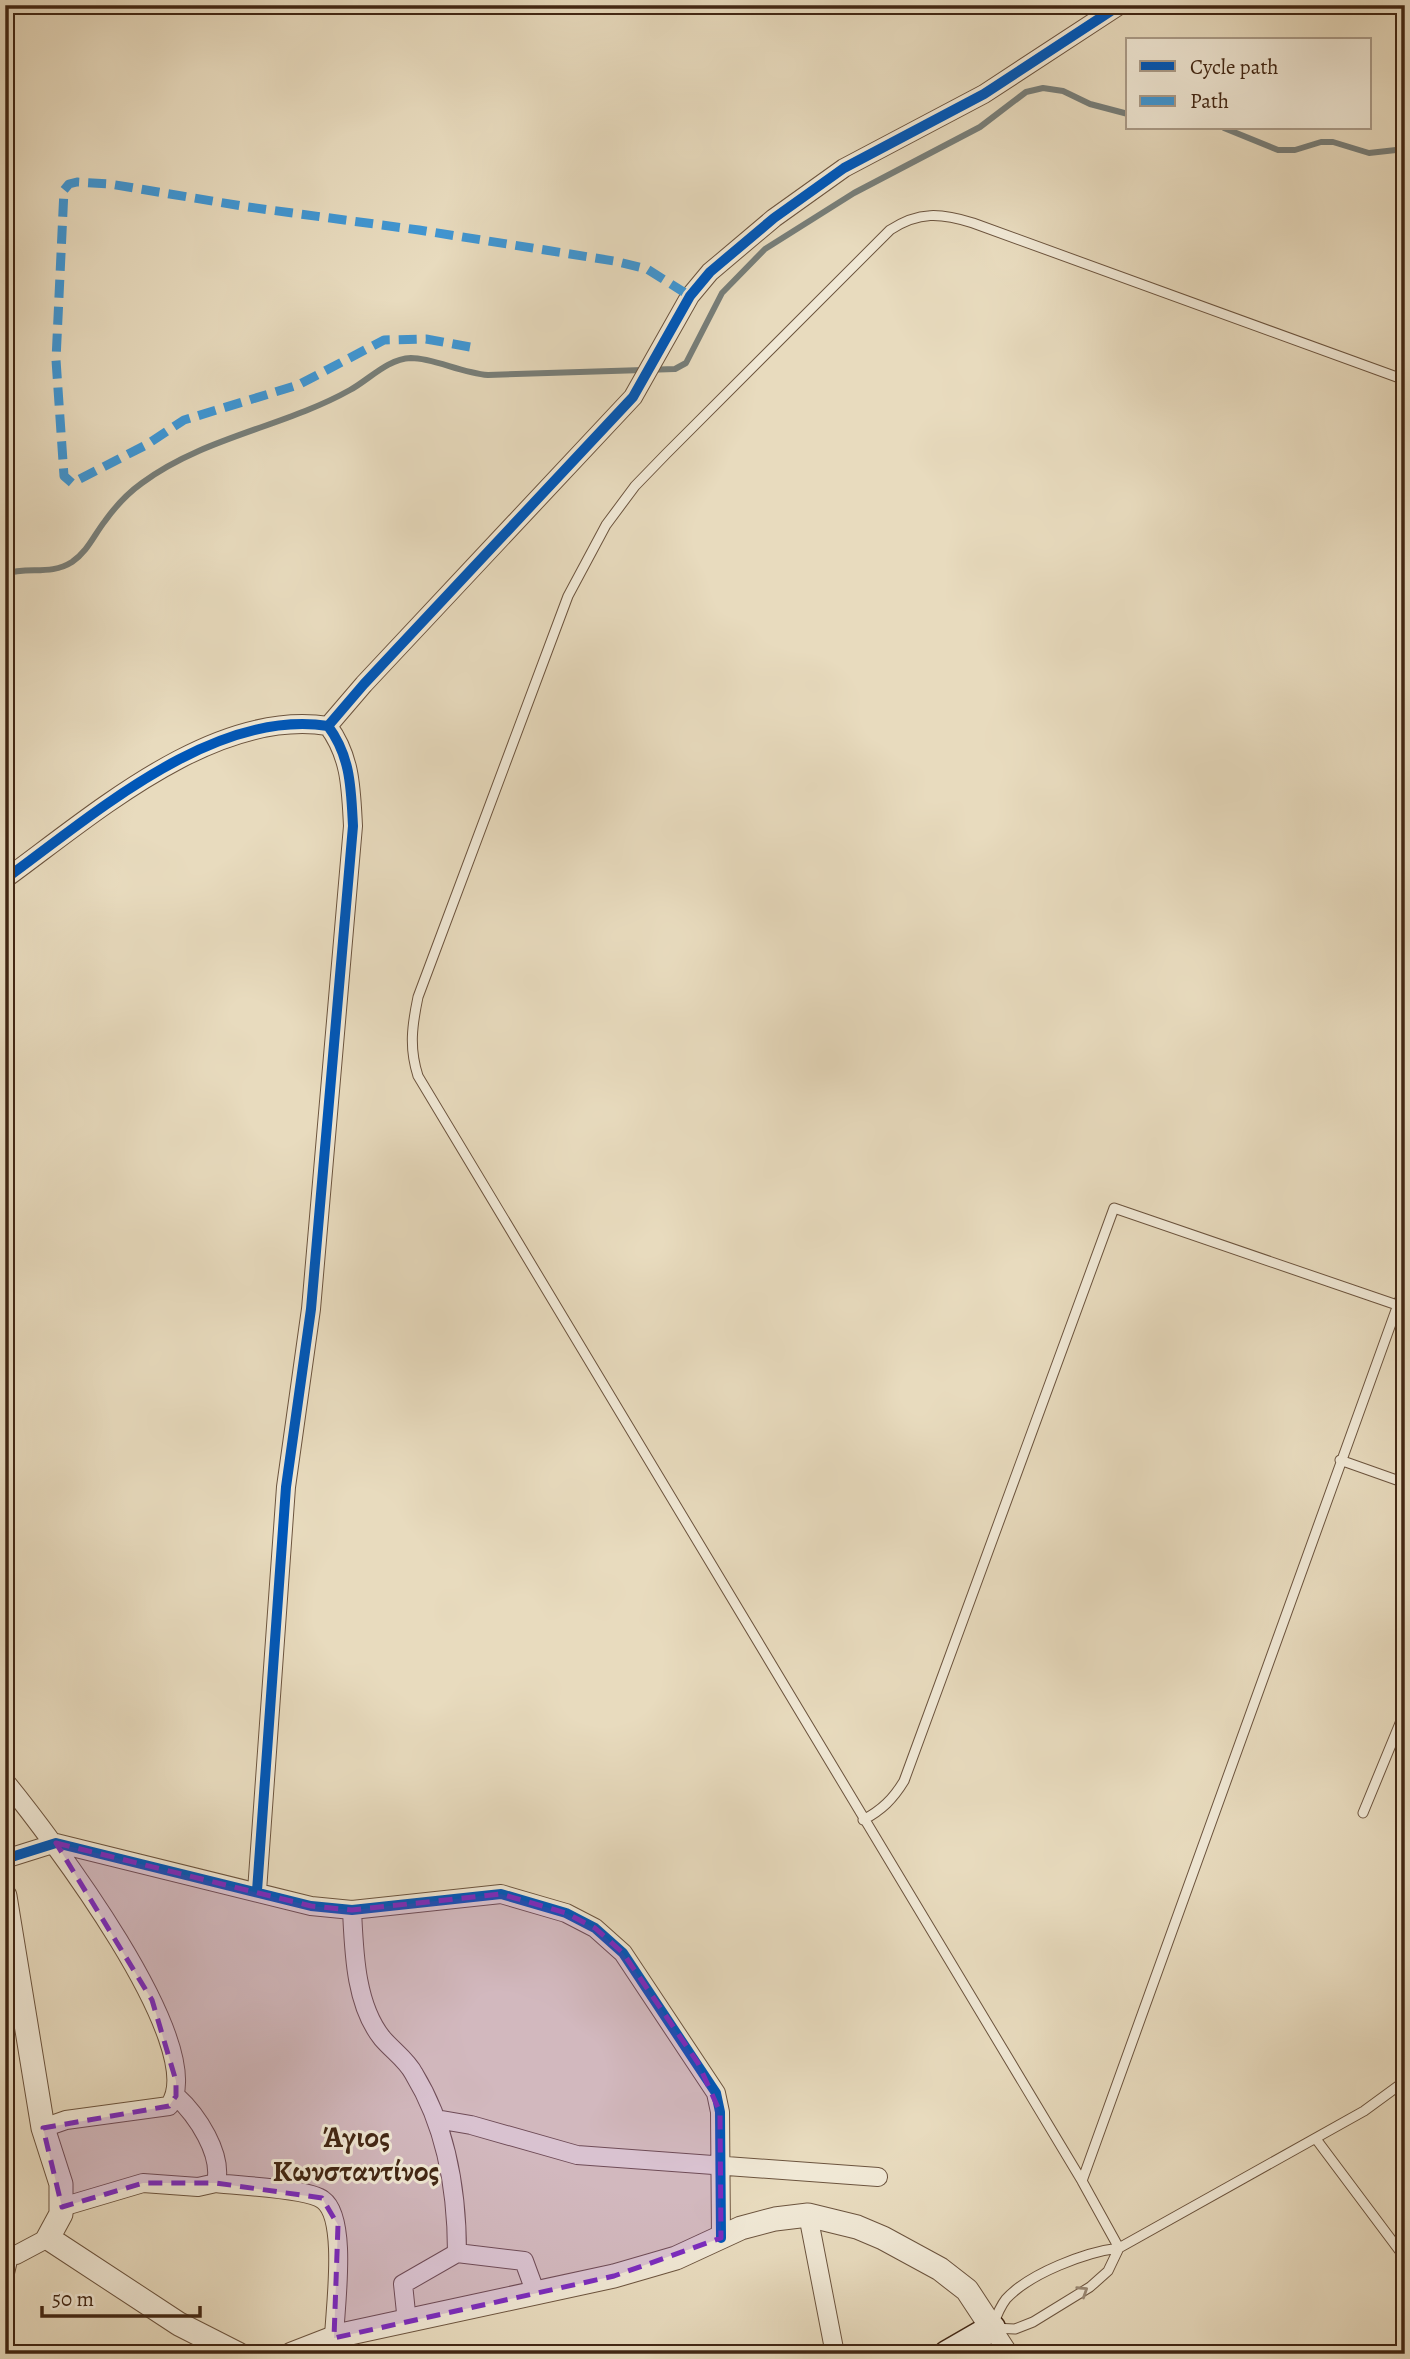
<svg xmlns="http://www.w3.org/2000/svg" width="1410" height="2359" font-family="Alegreya,serif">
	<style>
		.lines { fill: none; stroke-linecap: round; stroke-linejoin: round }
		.stream { stroke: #777e79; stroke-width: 6 }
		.service-casing { stroke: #6c543e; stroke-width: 11 }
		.minor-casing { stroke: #6c543e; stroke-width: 20 }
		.tertiary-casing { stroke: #6c543e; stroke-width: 25 }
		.secondary-casing { stroke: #422714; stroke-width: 29 }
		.service { stroke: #f0e8d5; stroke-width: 9 }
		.minor { stroke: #f0e8d5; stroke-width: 18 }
		.tertiary { stroke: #f0e8d5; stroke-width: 23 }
		.secondary { stroke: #f0e8d5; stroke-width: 26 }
		.quiet { stroke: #3f96d3; stroke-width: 9; stroke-dasharray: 18 9; stroke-linecap: butt }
		.cycleway-casing { stroke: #f0e8d5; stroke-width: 15 }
		.cycleway { stroke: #0057b8; stroke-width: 10 }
		.oneway { stroke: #998874 }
		.marked { fill: #7b2cbf; fill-opacity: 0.2; stroke: #7b2cbf; stroke-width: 5; stroke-dasharray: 14 9; stroke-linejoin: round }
		.labels { text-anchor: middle; stroke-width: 6; stroke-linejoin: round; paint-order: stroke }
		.quarter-label { font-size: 30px; font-weight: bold; fill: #422714; stroke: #f0e8d5 }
	</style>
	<rect width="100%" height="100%" fill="#e8dbbe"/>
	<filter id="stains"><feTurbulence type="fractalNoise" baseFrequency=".00286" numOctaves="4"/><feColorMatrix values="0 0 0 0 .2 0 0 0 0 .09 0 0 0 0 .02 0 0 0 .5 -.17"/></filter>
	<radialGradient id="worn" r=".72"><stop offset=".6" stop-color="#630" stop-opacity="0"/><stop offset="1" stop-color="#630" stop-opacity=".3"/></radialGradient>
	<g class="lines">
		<path class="stream" d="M1224,128L1278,150H1295L1321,142H1333L1369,153L1405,149
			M5,574C28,566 50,576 72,562C88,551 94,535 105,521C115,507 128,493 142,483C204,437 284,427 350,390C370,379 387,359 411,358C434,358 461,373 488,375L675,369L686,363L722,293L765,249L854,193L980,127L1026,92L1043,88L1063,91L1090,104L1128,114"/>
		<defs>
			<path id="service" d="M1340,1460L1405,1483
				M1363,1813L1405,1711
				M863,1820C882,1810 893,1799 904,1781L1114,1208L1397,1305
				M1316,2139L1405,2258
				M1082,2181L1405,1285
				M1119,2248L1082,2181L418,1076C409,1048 412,1026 418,997L568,596L606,525L635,486L666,454L890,230C919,211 941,213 973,223L1405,380
				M1119,2248L1108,2271L1090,2287L1033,2322L1015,2329L992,2328C996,2317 999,2308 1006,2299C1030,2273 1086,2252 1119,2248L1364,2111L1405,2081"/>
			<path id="minor" d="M328,726L364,684L633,397L690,296L710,272L774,218L844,168L984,94L1120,5
				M5,879C93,815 214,708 328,726C351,757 351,789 353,826L311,1309L286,1487L257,1891
				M5,1781C45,1830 213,2048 169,2106L66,2120L43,2128
				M5,1859L56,1843L311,1906L352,1910L501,1894L566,1913L595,1928L623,1953L716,2093L720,2112L721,2238
				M352,1910C354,1951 355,2004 382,2038C392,2050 407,2060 414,2074C447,2128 457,2191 457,2253L403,2284L407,2322
				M436,2119L471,2125L577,2155L878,2177
				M216,2183C238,2186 308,2188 323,2200C348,2218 335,2307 334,2338
				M62,2207L143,2183L198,2187L216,2183C223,2154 197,2115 176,2096
				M808,2215L835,2354
				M457,2253L524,2261L535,2291
				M5,2255H16L48,2238
				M5,2273L9,2256
				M992,2328L1009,2354"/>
			<path id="tertiary" d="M5,1896L43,2128L61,2184V2214L48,2238L179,2324L238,2354
				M292,2354L341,2335L614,2276L676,2258L741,2228L775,2219L808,2215L857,2227L883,2238L940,2269L967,2290L992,2328"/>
			<path id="secondary" d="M947,2354L992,2328"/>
		</defs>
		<use href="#service" class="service-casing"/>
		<use href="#minor" class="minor-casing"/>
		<use href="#tertiary" class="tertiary-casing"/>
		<use href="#secondary" class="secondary-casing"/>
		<use href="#service" class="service"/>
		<use href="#minor" class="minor"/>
		<use href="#tertiary" class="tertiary"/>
		<use href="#secondary" class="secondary"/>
		<path class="quiet" d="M470,347L426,339L384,340L298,385L184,420L146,445L72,483L64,476L56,360L64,190L69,184L77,182L110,184L248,207L419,230L614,261L647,269L690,296"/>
		<defs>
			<path id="cycleway" d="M328,726L364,684L633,397L690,296L710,272L774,218L844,168L984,94L1120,5
				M5,879C93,815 214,708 328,726C351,757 351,789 353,826L311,1309L286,1487L257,1891
				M5,1859L56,1843L311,1906L352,1910L501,1894L566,1913L595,1928L623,1953L716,2093L720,2112L721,2238"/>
		</defs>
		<use href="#cycleway" class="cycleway-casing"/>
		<use href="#cycleway" class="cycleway"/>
	</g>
	<defs><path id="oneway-chevron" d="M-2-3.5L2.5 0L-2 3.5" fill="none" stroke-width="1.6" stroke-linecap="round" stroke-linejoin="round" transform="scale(1.75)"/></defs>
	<use class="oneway" href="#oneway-chevron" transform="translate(1083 2291) rotate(-33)"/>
	<path class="marked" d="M56,1843L311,1906L352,1910L501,1894L566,1913L595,1928L623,1953L698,2063L720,2112L721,2238L614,2276L334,2338L338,2225L322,2198L216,2183H143L62,2207L43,2128L169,2106L176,2096V2081L152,2000Z"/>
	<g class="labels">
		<g class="quarter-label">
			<text x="356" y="2147">Άγιος<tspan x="356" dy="34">Κωνσταντίνος</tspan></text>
		</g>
	</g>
	<rect width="1410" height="2359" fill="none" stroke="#e8dbbe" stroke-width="28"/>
	<rect x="7" y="7" width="1396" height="2345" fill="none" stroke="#422714" stroke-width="3.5"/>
	<rect x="14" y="14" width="1382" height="2331" fill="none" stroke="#422714" stroke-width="2"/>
	<rect x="1126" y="38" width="245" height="91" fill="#f0e8d5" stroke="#aa9b88" stroke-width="2"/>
	<rect x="1140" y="61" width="35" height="10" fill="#0057b8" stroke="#aa9b88" stroke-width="2"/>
	<text x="1190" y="74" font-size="21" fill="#422714">Cycle path</text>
	<rect x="1140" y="96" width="35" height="10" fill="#3f96d3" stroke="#aa9b88" stroke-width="2"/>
	<text x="1190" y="108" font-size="21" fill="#422714">Path</text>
	<path d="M42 2306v10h158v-10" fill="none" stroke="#422714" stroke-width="3.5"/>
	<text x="52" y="2306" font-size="21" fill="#422714" stroke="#f0e8d5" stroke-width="5" paint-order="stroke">50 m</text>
	<rect width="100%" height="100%" filter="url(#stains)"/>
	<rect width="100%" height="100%" fill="url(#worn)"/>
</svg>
